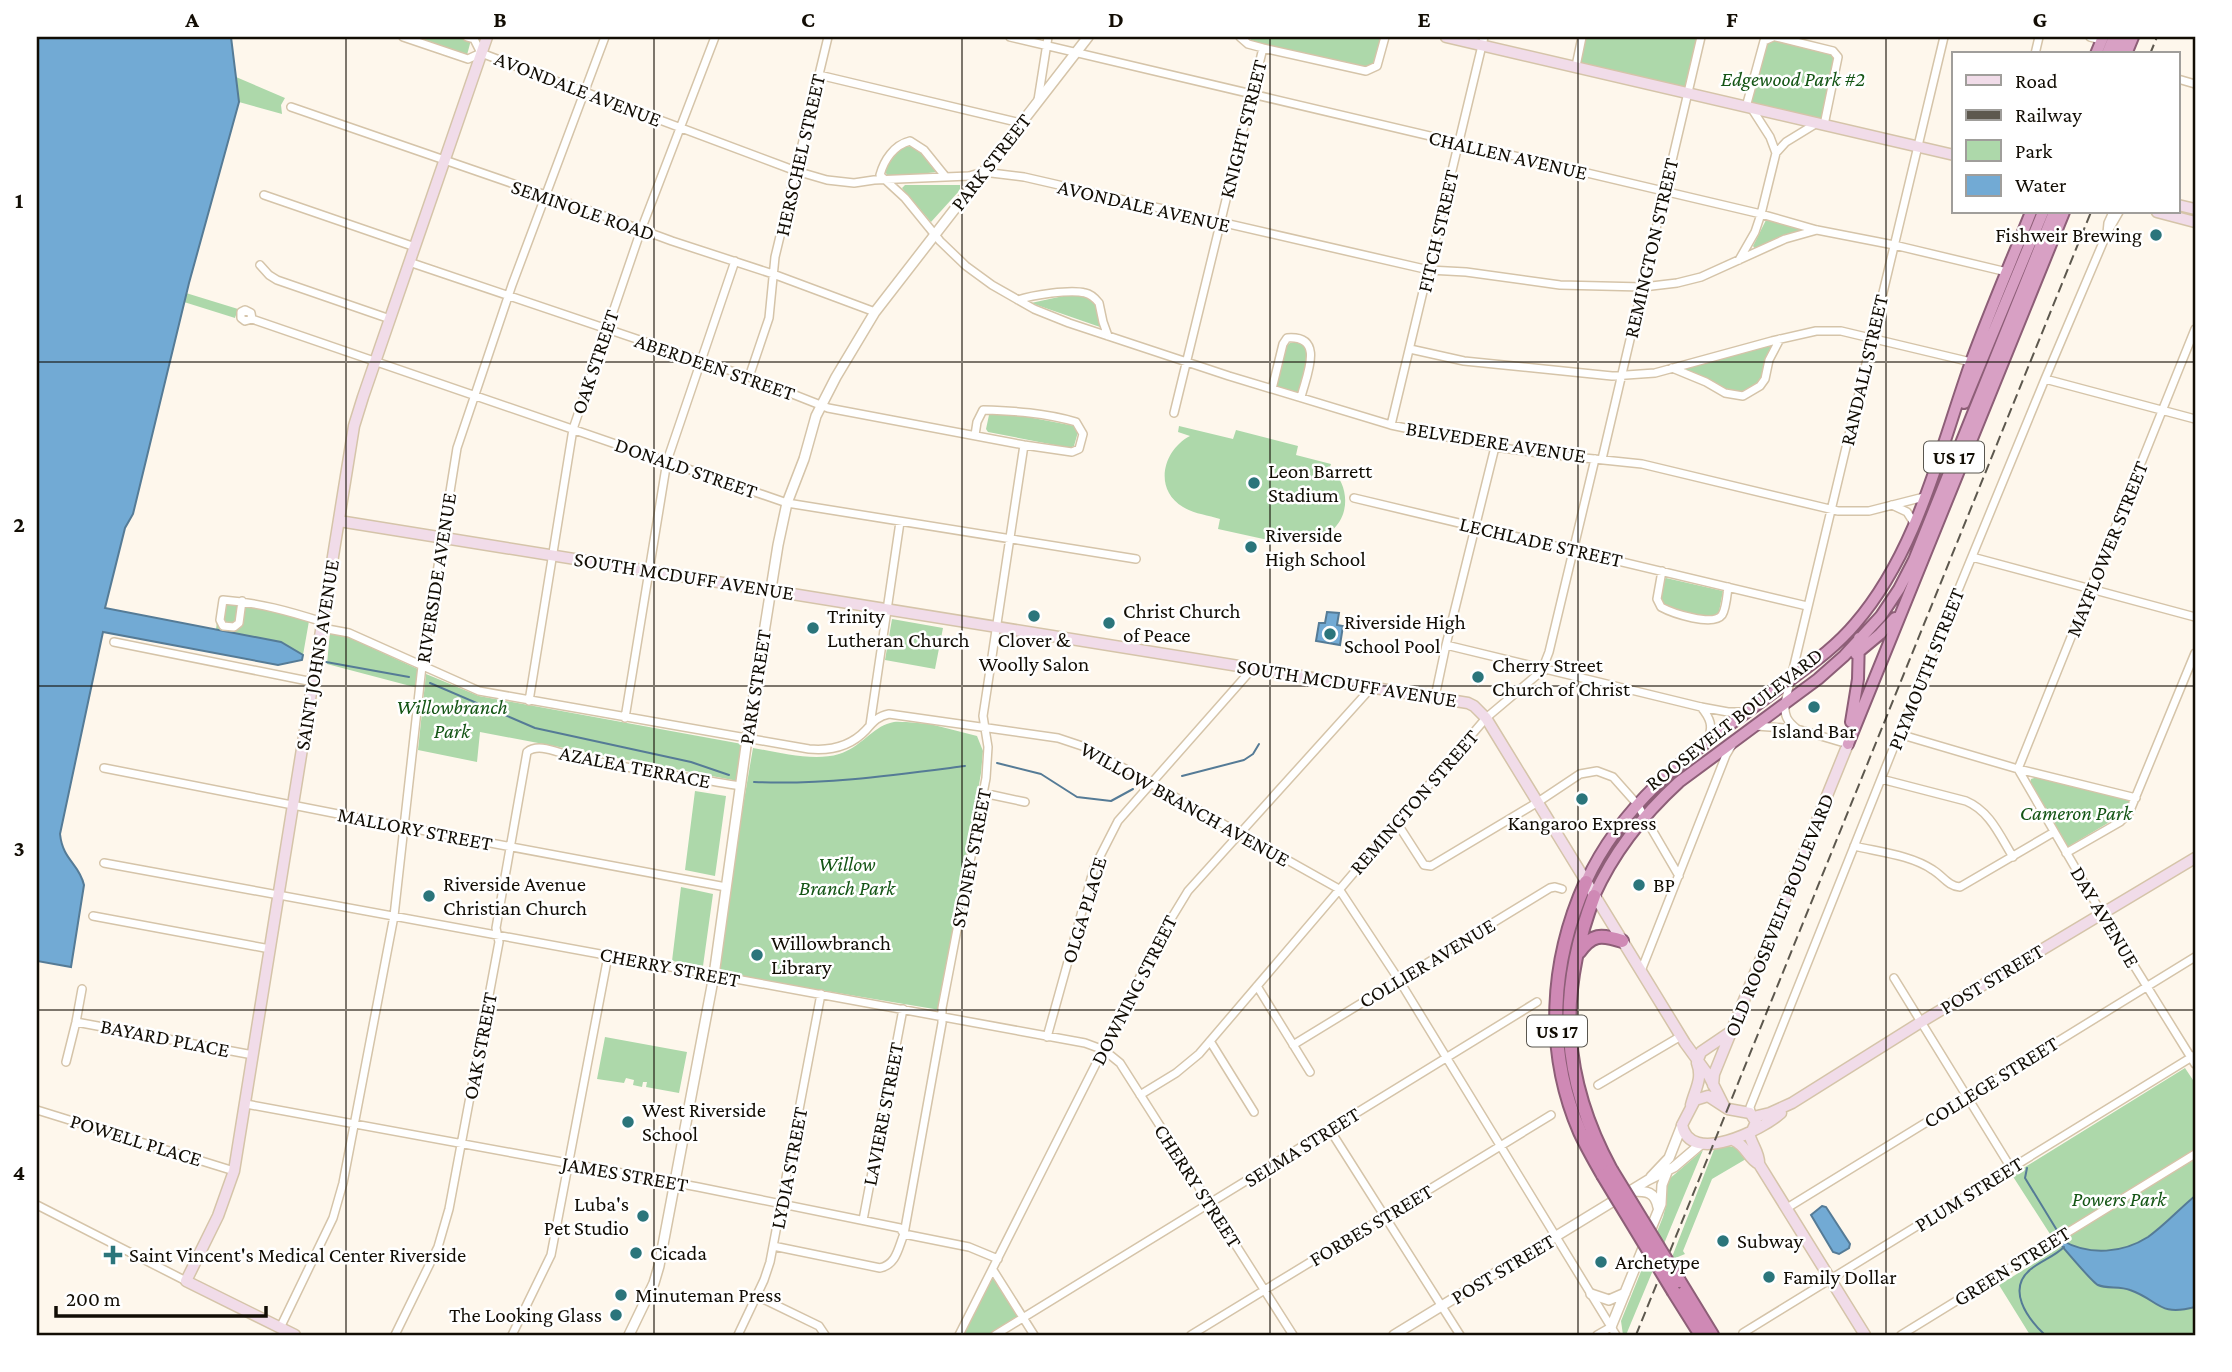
<svg xmlns="http://www.w3.org/2000/svg" width="2232" height="1372" font-family="'Crimson Pro',serif">
	<style>
		.green { fill: #add8aa }
		.water { fill: #72aad4; stroke: #557b96; stroke-width: 2 }
		.lines { fill: none; stroke-linecap: round; stroke-linejoin: round }
		.stream { stroke: #557b96; stroke-width: 2 }
		.minor-casing { stroke: #d5c4a9; stroke-width: 10 }
		.tertiary-casing { stroke: #d5c4a9; stroke-width: 12 }
		.secondary-casing { stroke: #d5c4a9; stroke-width: 13 }
		.trunk-casing { stroke: #8d5e77; stroke-width: 14 }
		.motorway-casing { stroke: #8d5e77; stroke-width: 16 }
		.minor { stroke: #fff; stroke-width: 7 }
		.tertiary { stroke: #fff; stroke-width: 9 }
		.secondary { stroke: #f1dce9; stroke-width: 10 }
		.trunk { stroke: #d8a0c4; stroke-width: 10 }
		.motorway { stroke: #cf89b5; stroke-width: 12 }
		.rail { stroke: #5d584e; stroke-width: 2; stroke-dasharray: 10 5; stroke-linecap: butt }
		.motorway-bridge-casing { stroke: #8d5e77; stroke-width: 16; stroke-linecap: butt }
		.motorway-bridge { stroke: #cf89b5; stroke-width: 12 }
		.grid { fill: none; stroke: #120d04; stroke-width: 2; stroke-opacity: 0.55 }
		.poi-dot { fill: #2b757b; stroke: #fff; stroke-width: 2.5 }
		.labels { text-anchor: middle; stroke-width: 5; stroke-linejoin: round; paint-order: stroke }
		.shield { fill: #fff; stroke: #59564f; stroke-width: 2 }
		.shield-label { font-size: 19px; font-weight: bold; fill: #120d04 }
		.park-label { font-size: 21px; font-style: italic; fill: #145515; stroke: #fff }
		.street-label { font-size: 21px; fill: #120d04; stroke: #fff }
		.poi-label { font-size: 21px; fill: #120d04; stroke: #fff; text-anchor: start }
		.neatline { fill: none; stroke: #120d04; stroke-width: 2.5 }
		.grid-label { font-size: 23px; text-anchor: middle; font-weight: bold; fill: #120d04 }
	</style>
	<rect width="100%" height="100%" fill="#fef7ec"/>
	<path class="green" d="M412,37H461L471,40L467,55Z
		M1245,37H1381L1375,62L1366,68L1258,43Z
		M1586,37H1698L1686,88L1581,63Z
		M1767,38L1836,56L1821,120L1751,103Z
		M236,77L285,98L281,105L282,114L239,102Z
		M906,146C920,146 929,162 938,172L888,177L885,171C890,160 896,152 906,146Z
		M905,185H960V190L931,222L905,192L902,188Z
		M1766,220L1807,230L1767,243L1756,250L1753,246Z
		M186,293L238,309L235,318L184,302Z
		M1068,295C1093,295 1098,303 1100,327L1031,303Z
		M1297,342L1305,345L1309,349L1308,360L1299,394L1273,386L1285,347L1290,343Z
		M1771,344L1773,345L1762,379L1757,385L1739,394L1731,393L1688,372L1686,369L1688,366Z
		M997,411L1075,426L1078,432L1074,446L1070,448L988,432L986,429L989,415Z
		M1179,426L1233,439L1236,430L1298,446L1296,455L1331,464L1330,467C1355,490 1349,532 1313,539C1299,541 1284,535 1270,531L1268,540L1218,529L1220,519C1208,515 1194,514 1183,507C1153,489 1163,450 1190,436L1178,432Z
		M1666,578L1723,591L1719,612L1711,618L1663,606C1659,597 1658,585 1666,578Z
		M219,602L268,608L309,621L303,655L281,642L216,630Z
		M892,619L943,628L935,669L885,660Z
		M330,632L348,637L420,670L418,688L327,664Z
		M426,674L479,696L742,744L738,781L480,732L477,762L418,750Z
		M906,722L930,724L977,736L983,751L981,773L940,1010L796,986L714,975L753,748C779,752 813,762 839,754C860,748 873,727 890,723C895,721 901,722 906,722Z
		M2037,777L2129,800L2130,805L2123,814L2066,848L2030,783L2031,779Z
		M695,791L726,796L715,876L685,870Z
		M681,887L713,894L703,966L672,961Z
		M605,1037L687,1052L679,1093L646,1087L647,1082H643L642,1087L633,1085L634,1080L626,1078L624,1083L597,1079Z
		M2185,1068L2195,1083V1335H2030L1999,1285L2059,1248L2012,1175Z
		M1728,1146L1738,1148L1746,1159L1712,1179L1683,1251L1685,1254L1673,1259L1672,1257L1715,1147Z
		M1703,1150L1626,1335H1623L1621,1321L1663,1217L1667,1202L1666,1188L1668,1180Z
		M993,1277L1018,1317L988,1335H963Z"/>
	<path class="water" d="M37,37H231L239,102L189,283L133,514L125,528L105,608L281,642L303,655L302,660L278,665L103,632L60,834C63,861 79,863 84,885L71,967L37,961Z
		M1327,612L1339,613L1337,625L1343,626L1340,645L1316,641L1319,623H1325Z
		M2195,1196V1307C2158,1317 2159,1300 2130,1290C2120,1286 2106,1289 2098,1285C2093,1283 2067,1252 2061,1245L2063,1241C2090,1256 2123,1253 2148,1237C2165,1225 2179,1209 2195,1196Z
		M1822,1206L1826,1207L1850,1244L1849,1248L1839,1254L1833,1252L1811,1215Z"/>
	<g class="lines">
		<path class="stream" d="M326,662L409,677
			M430,683L535,728L691,762L729,775
			M997,763L1041,774L1077,797L1111,801L1133,789
			M1182,776L1244,760L1253,754L1259,744
			M754,782C825,785 895,775 965,766
			M2027,1168L2025,1178L2058,1232
			M2045,1335C2027,1318 2006,1289 2031,1269C2041,1261 2055,1256 2064,1247"/>
		<defs>
			<path id="minor" d="M403,37L468,59L481,53
				M467,37L474,39L481,53
				M1010,37L1761,214L1817,230L1894,245L2007,272
				M1240,37L1248,44L1263,48L1366,71L1377,66L1385,37
				M1776,37L1833,51L1838,57L1824,125
				M2090,37L2101,40
				M481,53L796,171L827,180L854,183L874,180L969,176L983,172L1024,177L1429,270L1466,272L1560,285L1643,287L1677,283L1701,277L1785,239L1817,230
				M2035,54L2039,37
				M1576,66L1582,37
				M819,75L1021,123
				M2178,79L2195,84
				M1038,100L1048,37
				M291,107L566,202L672,241L773,274L875,312
				M1746,107L1764,41L1773,37
				M1776,153L1786,142L1817,123
				M945,176L924,150L910,141C894,145 884,160 880,175L905,198L940,241L966,266L992,285L1034,309L1069,323L1229,376L1391,425L1495,447L1546,454L1642,464L1838,511H1869L1924,497
				M264,195L415,247
				M2107,233L2108,223L2113,212
				M1739,260L1755,232L1761,214L1776,153L1770,137L1752,109
				M409,262L749,377L828,408L1024,445L1072,452L1079,449L1083,434L1076,422C1045,413 1015,411 983,410L977,422L975,435
				M260,265L269,275L277,280L390,319
				M1018,300C1032,295 1071,289 1085,293C1091,294 1095,298 1099,303L1103,322L1108,336
				M252,319L251,313L245,310L241,312V318L245,321L252,319L787,503L1136,559
				M1410,349L1464,361L1612,376L1655,373L1772,341L1816,331H1841L1971,362
				M1672,368L1706,382L1725,393L1743,396L1760,386L1765,379L1769,360L1780,339
				M749,377L769,318L775,257L828,37
				M2045,379L2195,419
				M1272,389L1283,344L1287,338C1326,335 1306,376 1301,397
				M1174,413L1263,48
				M1391,425L1484,37
				M1602,459L1701,37
				M1354,498L1807,606
				M1892,505L1907,512L1914,523
				M1972,557L2195,617
				M1662,571L1657,599L1661,607C1672,613 1713,627 1722,615C1726,609 1727,595 1728,587
				M242,601L239,623L234,627L223,626L220,620L223,600C260,603 288,611 323,622
				M322,628L349,633L479,691L809,749C830,751 851,746 866,730C873,722 878,716 889,714L1058,738L1088,748L1339,889L1399,980L1616,1335
				M114,642L313,682
				M1446,645L1701,707L1728,712H1745
				M1435,697L1446,645L1495,447
				M529,701L573,429L641,230L715,37
				M1701,707C1711,719 1713,726 1708,741
				M625,718L667,461L735,261
				M870,725L900,522
				M1756,726L1797,729L1848,744
				M1797,729C1787,721 1784,716 1785,703L1944,37
				M1899,734L2018,769L2136,798
				M104,768L394,825L726,887
				M2018,769L2195,329
				M2018,769L2102,914L2195,1064
				M1881,779L1966,801C1990,811 2000,836 2013,857
				M983,793L1025,802
				M1397,823L1424,865L1431,866L1538,802L1580,774L1597,771L1613,777L1637,804L1679,876
				M1854,846C1879,852 1911,855 1933,870C1943,876 1948,886 1960,887L2054,832
				M2066,853L2120,822L2129,813L2195,653
				M104,863L1085,1043L1104,1050L1120,1063L1293,1335
				M93,916L270,949
				M1641,971L1726,755L1732,745
				M1894,978L2011,1168
				M1257,986L1310,1072
				M76,1022L253,1055
				M1047,1037L1094,868L1118,821L1253,668
				M1210,1041L1254,1112
				M1293,1045L1550,888L1555,887L1562,889
				M66,1062L76,1022L82,989
				M1598,1085L1681,1036
				M1140,1095L1176,1073L1199,1054L1486,718L1537,675L1542,670L1549,652L1595,459
				M246,1104L698,1187L900,1228L904,1234L969,1247L998,1259
				M37,1110L234,1171
				M1752,1116L1750,1107L1899,734L2045,379L2107,233L2119,212
				M1330,1130L1460,1335
				M37,1205L186,1281
				M1787,1208L2195,957
				M863,1220L903,1009
				M773,1246L880,1268C897,1264 898,1248 904,1234L942,1023V1008L986,778L988,747L983,716L1024,445
				M993,1270L1034,1335
				M757,1296L819,1326L825,1335
				M280,1328L333,1218L343,1183L394,916L422,666L457,448L512,285L605,37
				M1743,1333L2195,1055
				M395,1335L438,1247L449,1209L499,942L496,928L527,752C538,743 556,752 568,755C625,769 683,776 740,786
				M512,1335L551,1255L608,956
				M738,1335L764,1280L770,1262L821,994
				M959,1335L1160,937L1188,891L1372,687
				M995,1335L1537,1002
				M1191,1335L1551,1115
				M1597,1335L1611,1327
				M1901,1335L2195,1154"/>
			<path id="tertiary" d="M1651,1177L1669,1158L1682,1125
				M1633,1191C1647,1191 1655,1192 1658,1207
				M1591,1294L1609,1300L1625,1293
				M1611,1327L1661,1204L1662,1185L1667,1172
				M629,1335L654,1283L659,1266L714,975L747,739L778,545L787,503L804,459L816,416L836,377L875,312L1088,37
				M1394,1335L1648,1180L1674,1167L1701,1144"/>
			<path id="secondary" d="M1446,37L1954,155
				M2178,205L2195,209
				M2157,212L2195,222
				M339,521L1468,703L1474,706L1486,718L1685,1043L1709,1076L1724,1106
				M1697,1062L1701,1052L1729,1033
				M1713,1085L1714,1074L1848,744
				M1691,1105C1695,1089 1703,1079 1697,1063
				M1753,1117L1770,1113L1792,1103L1921,1022L2195,858
				M1752,1131L1756,1122L1750,1113L1728,1109L1708,1096L1695,1100L1682,1125C1690,1166 1762,1130 1781,1113
				M1749,1133C1751,1144 1760,1153 1759,1164
				M1733,1140C1746,1145 1748,1159 1759,1164L1865,1335
				M295,1335L186,1281L218,1216L234,1171L354,426L363,397L487,37"/>
			<path id="trunk" d="M2096,54L2103,37
				M2107,54L2114,37
				M2117,54L2124,37
				M2126,54L2133,37
				M1964,403L2043,212
				M1856,654L1880,634L1895,618
				M1851,722L1858,679L1859,638
				M1848,744L2064,212
				M1586,882C1627,792 1706,743 1782,686C1807,667 1834,649 1855,624C1917,552 1939,453 1970,365C1989,313 2011,262 2031,212
				M1594,896C1614,851 1643,815 1679,782L1818,679L1844,656L1881,616L1899,589L1914,560L2054,212"/>
			<path id="motorway" d="M1586,882C1550,962 1545,1051 1580,1132C1587,1147 1595,1161 1603,1175
				M1594,896C1557,994 1561,1078 1611,1170
				M1579,952C1592,934 1601,934 1622,941
				M1679,1281L1712,1335
				M1674,1292L1701,1335"/>
		</defs>
		<use href="#minor" class="minor-casing"/>
		<use href="#tertiary" class="tertiary-casing"/>
		<use href="#secondary" class="secondary-casing"/>
		<use href="#trunk" class="trunk-casing"/>
		<use href="#motorway" class="motorway-casing"/>
		<use href="#minor" class="minor"/>
		<use href="#tertiary" class="tertiary"/>
		<use href="#secondary" class="secondary"/>
		<use href="#trunk" class="trunk"/>
		<use href="#motorway" class="motorway"/>
		<path class="rail" d="M2150,54L2157,37
			M1636,1335L2091,212"/>
		<defs>
			<path id="motorway-bridge" d="M1611,1170L1679,1281
				M1603,1175L1674,1292"/>
		</defs>
		<use href="#motorway-bridge" class="motorway-bridge-casing"/>
		<use href="#motorway-bridge" class="motorway-bridge"/>
	</g>
	<path class="grid" d="M346,37V1335M654,37V1335M962,37V1335M1270,37V1335M1578,37V1335M1886,37V1335M37,362H2195M37,686H2195M37,1010H2195"/>
	<g class="poi-dot">
		<circle cx="2156" cy="235" r="7"/>
		<circle cx="1254" cy="483" r="7"/>
		<circle cx="1251" cy="547" r="7"/>
		<circle cx="1034" cy="616" r="7"/>
		<circle cx="1109" cy="623" r="7"/>
		<circle cx="813" cy="628" r="7"/>
		<circle cx="1330" cy="634" r="7"/>
		<circle cx="1478" cy="677" r="7"/>
		<circle cx="1814" cy="707" r="7"/>
		<circle cx="1582" cy="799" r="7"/>
		<circle cx="1639" cy="885" r="7"/>
		<circle cx="429" cy="896" r="7"/>
		<circle cx="757" cy="955" r="7"/>
		<circle cx="628" cy="1122" r="7"/>
		<circle cx="643" cy="1216" r="7"/>
		<circle cx="1723" cy="1241" r="7"/>
		<circle cx="636" cy="1253" r="7"/>
		<path d="M109.5 1244.5h7v7h7v7h-7v7h-7v-7h-7v-7h7z"/>
		<circle cx="1601" cy="1262" r="7"/>
		<circle cx="1769" cy="1277" r="7"/>
		<circle cx="621" cy="1295" r="7"/>
		<circle cx="616" cy="1315" r="7"/>
	</g>
	<g class="labels">
		<g class="shield">
			<rect x="1924" y="441.5" width="60" height="31" rx="5"/>
			<rect x="1527" y="1015.5" width="60" height="31" rx="5"/>
		</g>
		<g class="shield-label">
			<text x="1954" y="464">US 17</text>
			<text x="1557" y="1038">US 17</text>
		</g>
		<g class="park-label">
			<text x="1793" y="86">Edgewood Park #2</text>
			<text x="452" y="714">Willowbranch<tspan x="452" dy="24">Park</tspan></text>
			<text x="2076" y="820">Cameron Park</text>
			<text x="847" y="871">Willow<tspan x="847" dy="24">Branch Park</tspan></text>
			<text x="2119" y="1206">Powers Park</text>
		</g>
		<g class="street-label">
			<text transform="translate(578 89) rotate(21)" y="7">AVONDALE AVENUE</text>
			<text transform="translate(1243 129) rotate(-76)" y="7">KNIGHT STREET</text>
			<text transform="translate(800 155) rotate(-77)" y="7">HERSCHEL STREET</text>
			<text transform="translate(1508 155) rotate(13)" y="7">CHALLEN AVENUE</text>
			<text transform="translate(991 162) rotate(-52)" y="7">PARK STREET</text>
			<text transform="translate(1144 206) rotate(13)" y="7">AVONDALE AVENUE</text>
			<text transform="translate(583 210) rotate(19)" y="7">SEMINOLE ROAD</text>
			<text transform="translate(1438 231) rotate(-77)" y="7">FITCH STREET</text>
			<text transform="translate(1651 248) rotate(-77)" y="7">REMINGTON STREET</text>
			<text transform="translate(595 362) rotate(-71)" y="7">OAK STREET</text>
			<text transform="translate(715 367) rotate(19)" y="7">ABERDEEN STREET</text>
			<text transform="translate(1864 370) rotate(-77)" y="7">RANDALL STREET</text>
			<text transform="translate(1496 442) rotate(9)" y="7">BELVEDERE AVENUE</text>
			<text transform="translate(686 468) rotate(19)" y="7">DONALD STREET</text>
			<text transform="translate(1541 542) rotate(13)" y="7">LECHLADE STREET</text>
			<text transform="translate(2107 549) rotate(-68)" y="7">MAYFLOWER STREET</text>
			<text transform="translate(684 576) rotate(9)" y="7">SOUTH MCDUFF AVENUE</text>
			<text transform="translate(436 578) rotate(-81)" y="7">RIVERSIDE AVENUE</text>
			<text transform="translate(317 655) rotate(-81)" y="7">SAINT JOHNS AVENUE</text>
			<text transform="translate(1926 669) rotate(-68)" y="7">PLYMOUTH STREET</text>
			<text transform="translate(1347 683) rotate(9)" y="7">SOUTH MCDUFF AVENUE</text>
			<text transform="translate(755 687) rotate(-81)" y="7">PARK STREET</text>
			<text transform="translate(1734 719) rotate(-38)" y="7">ROOSEVELT BOULEVARD</text>
			<text transform="translate(635 767) rotate(11)" y="7">AZALEA TERRACE</text>
			<text transform="translate(1414 802) rotate(-49)" y="7">REMINGTON STREET</text>
			<text transform="translate(1185 804) rotate(29)" y="7">WILLOW BRANCH AVENUE</text>
			<text transform="translate(415 829) rotate(11)" y="7">MALLORY STREET</text>
			<text transform="translate(971 858) rotate(-79)" y="7">SYDNEY STREET</text>
			<text transform="translate(1084 910) rotate(-73)" y="7">OLGA PLACE</text>
			<text transform="translate(1779 915) rotate(-68)" y="7">OLD ROOSEVELT BOULEVARD</text>
			<text transform="translate(2105 917) rotate(59)" y="7">DAY AVENUE</text>
			<text transform="translate(1427 963) rotate(-31)" y="7">COLLIER AVENUE</text>
			<text transform="translate(670 967) rotate(11)" y="7">CHERRY STREET</text>
			<text transform="translate(1992 979) rotate(-31)" y="7">POST STREET</text>
			<text transform="translate(1134 990) rotate(-63)" y="7">DOWNING STREET</text>
			<text transform="translate(165 1038) rotate(11)" y="7">BAYARD PLACE</text>
			<text transform="translate(480 1046) rotate(-79)" y="7">OAK STREET</text>
			<text transform="translate(1991 1082) rotate(-32)" y="7">COLLEGE STREET</text>
			<text transform="translate(883 1114) rotate(-79)" y="7">LAVIERE STREET</text>
			<text transform="translate(136 1140) rotate(17)" y="7">POWELL PLACE</text>
			<text transform="translate(1302 1147) rotate(-32)" y="7">SELMA STREET</text>
			<text transform="translate(789 1168) rotate(-79)" y="7">LYDIA STREET</text>
			<text transform="translate(625 1174) rotate(10)" y="7">JAMES STREET</text>
			<text transform="translate(1198 1186) rotate(57)" y="7">CHERRY STREET</text>
			<text transform="translate(1969 1194) rotate(-32)" y="7">PLUM STREET</text>
			<text transform="translate(1371 1225) rotate(-31)" y="7">FORBES STREET</text>
			<text transform="translate(2012 1266) rotate(-32)" y="7">GREEN STREET</text>
			<text transform="translate(1503 1269) rotate(-31)" y="7">POST STREET</text>
		</g>
		<g class="poi-label">
			<text x="2142" y="242" text-anchor="end">Fishweir Brewing</text>
			<text x="1268" y="478">Leon Barrett<tspan x="1268" dy="24">Stadium</tspan></text>
			<text x="1265" y="542">Riverside<tspan x="1265" dy="24">High School</tspan></text>
			<text x="1123" y="618">Christ Church<tspan x="1123" dy="24">of Peace</tspan></text>
			<text x="827" y="623">Trinity<tspan x="827" dy="24">Lutheran Church</tspan></text>
			<text x="1344" y="629">Riverside High<tspan x="1344" dy="24">School Pool</tspan></text>
			<text x="1034" y="647" text-anchor="middle">Clover &amp;<tspan x="1034" dy="24">Woolly Salon</tspan></text>
			<text x="1492" y="672">Cherry Street<tspan x="1492" dy="24">Church of Christ</tspan></text>
			<text x="1814" y="738" text-anchor="middle">Island Bar</text>
			<text x="1582" y="830" text-anchor="middle">Kangaroo Express</text>
			<text x="443" y="891">Riverside Avenue<tspan x="443" dy="24">Christian Church</tspan></text>
			<text x="1653" y="892">BP</text>
			<text x="771" y="950">Willowbranch<tspan x="771" dy="24">Library</tspan></text>
			<text x="642" y="1117">West Riverside<tspan x="642" dy="24">School</tspan></text>
			<text x="629" y="1211" text-anchor="end">Luba's<tspan x="629" dy="24">Pet Studio</tspan></text>
			<text x="1737" y="1248">Subway</text>
			<text x="650" y="1260">Cicada</text>
			<text x="129" y="1262">Saint Vincent's Medical Center Riverside</text>
			<text x="1615" y="1269">Archetype</text>
			<text x="1783" y="1284">Family Dollar</text>
			<text x="635" y="1302">Minuteman Press</text>
			<text x="602" y="1322" text-anchor="end">The Looking Glass</text>
		</g>
	</g>
	<rect width="2232" height="1372" fill="none" stroke="#ffffff" stroke-width="77"/>
	<rect x="1952" y="52" width="228" height="161" fill="#ffffff" stroke="#a09e9b" stroke-width="2"/>
	<rect x="1966" y="75" width="35" height="10" fill="#f1dce9" stroke="#a09e9b" stroke-width="2"/>
	<text x="2015" y="88" font-size="21" fill="#120d04">Road</text>
	<rect x="1966" y="110" width="35" height="10" fill="#5d584e" stroke="#a09e9b" stroke-width="2"/>
	<text x="2015" y="122" font-size="21" fill="#120d04">Railway</text>
	<rect x="1966" y="140" width="35" height="21" fill="#add8aa" stroke="#a09e9b" stroke-width="2"/>
	<text x="2015" y="158" font-size="21" fill="#120d04">Park</text>
	<rect x="1966" y="175" width="35" height="21" fill="#72aad4" stroke="#a09e9b" stroke-width="2"/>
	<text x="2015" y="192" font-size="21" fill="#120d04">Water</text>
	<path d="M56 1306v10h210v-10" fill="none" stroke="#120d04" stroke-width="3.5"/>
	<text x="66" y="1306" font-size="21" fill="#120d04" stroke="#ffffff" stroke-width="5" paint-order="stroke">200 m</text>
	<rect x="38" y="38" width="2156" height="1296" class="neatline"/>
	<g class="grid-label">
		<text x="192" y="27">A</text>
		<text x="500" y="27">B</text>
		<text x="808" y="27">C</text>
		<text x="1116" y="27">D</text>
		<text x="1424" y="27">E</text>
		<text x="1732" y="27">F</text>
		<text x="2040" y="27">G</text>
		<text x="19" y="208">1</text>
		<text x="19" y="532">2</text>
		<text x="19" y="856">3</text>
		<text x="19" y="1180">4</text>
	</g>
</svg>
